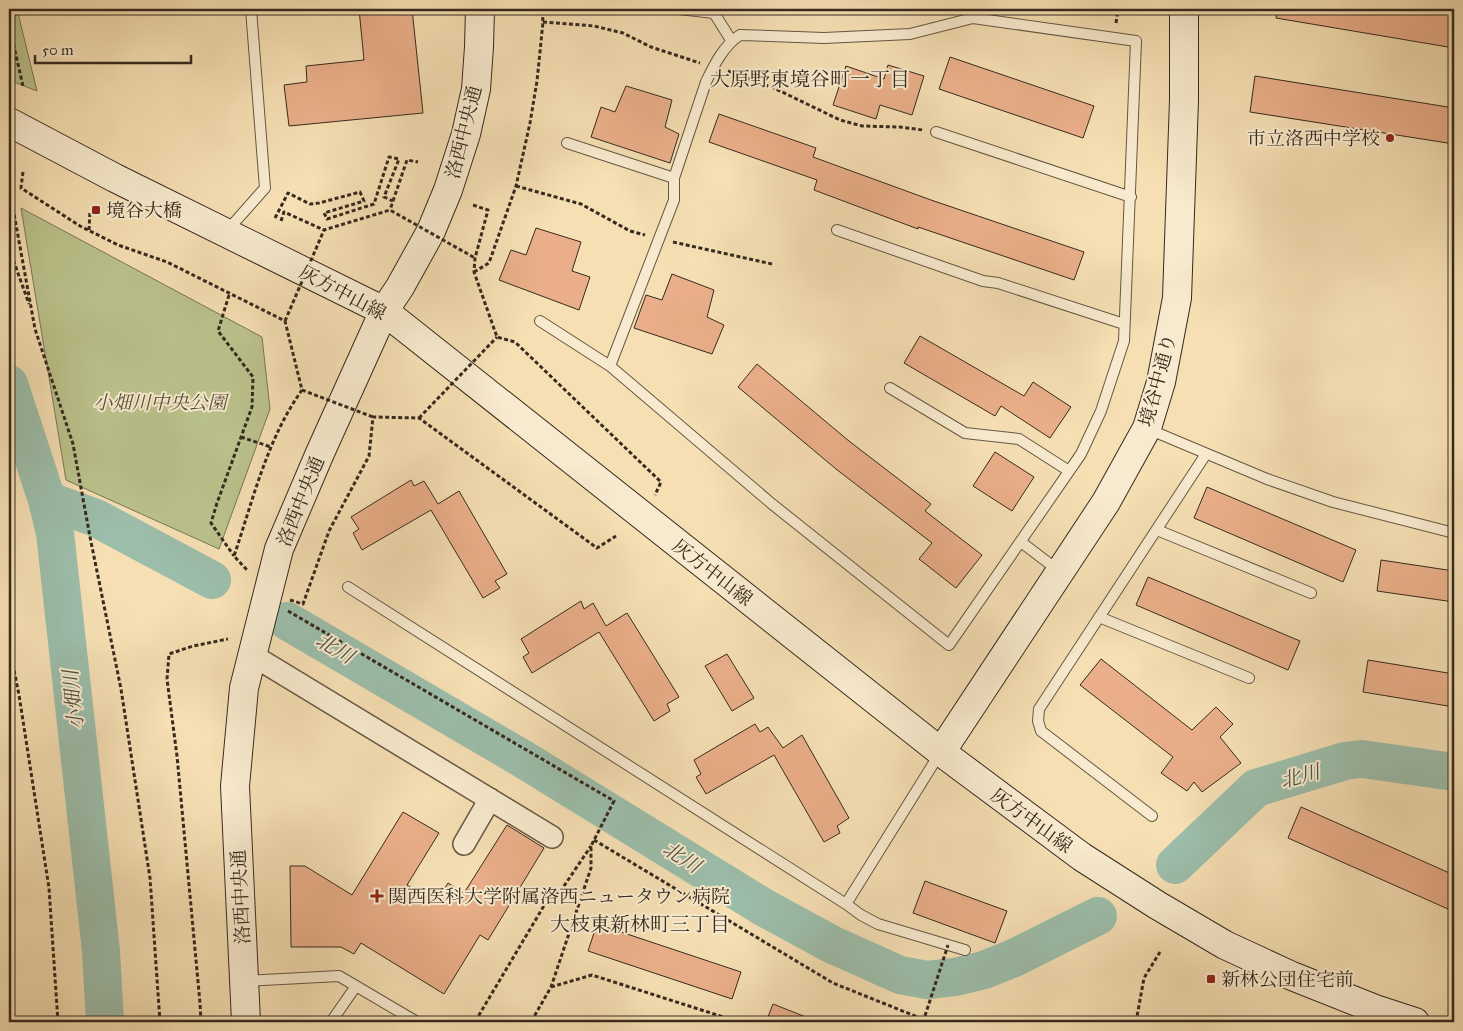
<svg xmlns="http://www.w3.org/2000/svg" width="1463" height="1031" font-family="'IM FELL Great Primer','Noto Serif JP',serif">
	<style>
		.green { fill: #bbc28c; stroke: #787655 }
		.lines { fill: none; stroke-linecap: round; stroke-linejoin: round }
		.river { stroke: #9cbdaa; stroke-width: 38 }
		.building { fill: #eaaf8a; stroke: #362a1e }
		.lane-casing { stroke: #665743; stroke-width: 12 }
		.street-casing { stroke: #665743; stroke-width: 24 }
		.secondary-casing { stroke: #362a1e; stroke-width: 30 }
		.path { stroke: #362a1e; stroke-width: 3; stroke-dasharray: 4 2.5; stroke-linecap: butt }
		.lane { stroke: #f8eace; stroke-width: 10 }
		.street { stroke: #f8eace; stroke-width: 21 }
		.secondary { stroke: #f8eace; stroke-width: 28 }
		.path-bridge { stroke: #362a1e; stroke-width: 3; stroke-dasharray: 4 2.5; stroke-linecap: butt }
		.poi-dot { fill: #8f2418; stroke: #f8eace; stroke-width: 2 }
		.labels { text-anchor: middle; stroke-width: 4; stroke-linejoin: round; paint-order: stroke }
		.street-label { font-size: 19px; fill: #362a1e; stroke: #f8eace }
		.poi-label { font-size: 19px; fill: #362a1e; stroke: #f8eace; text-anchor: start }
		.park-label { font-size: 19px; font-style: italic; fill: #57503a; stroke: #f8eace }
		.neighbourhood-label { font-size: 20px; fill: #362a1e; stroke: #f8eace }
		.water-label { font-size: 20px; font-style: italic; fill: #504f41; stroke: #f8eace }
	</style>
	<rect width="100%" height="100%" fill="#f5dfb3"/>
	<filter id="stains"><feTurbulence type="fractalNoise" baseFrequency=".004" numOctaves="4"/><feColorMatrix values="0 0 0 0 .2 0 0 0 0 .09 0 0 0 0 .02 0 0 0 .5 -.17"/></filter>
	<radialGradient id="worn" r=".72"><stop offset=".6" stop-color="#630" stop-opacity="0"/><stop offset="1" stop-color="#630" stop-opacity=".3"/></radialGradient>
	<path class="green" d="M9,9H17L37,91L9,80Z
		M21,208L262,337L270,409L219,549L66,480Z
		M9,924L15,1022H9Z"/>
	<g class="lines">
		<path class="river" d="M9,384L47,500L55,533L101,951L105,1022
			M47,500L96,518L212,580
			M287,621L523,759L763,907L831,944L900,975L927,980L955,977L984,970L1014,958L1098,916
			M1175,865L1256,788L1345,761L1362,759L1454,772"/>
	</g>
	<path class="building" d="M359,9H412L423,113L289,126L284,85L307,82L306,66L364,60Z
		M1277,9H1431L1454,13V48L1276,18Z
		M950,57L1094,106L1083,138L939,89Z
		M888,65L924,76L912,115L880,105L876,119L833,105L846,66L884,79Z
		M1255,76L1454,108V144L1250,112Z
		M626,86L672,100L665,127L679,134L670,163L591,137L601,107L615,112Z
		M719,114L816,148L813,157L931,200L1084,252L1074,280L918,227V229L814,190L817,180L709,142Z
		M536,228L581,242L572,271L590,277L579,310L499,280L511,250L526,255Z
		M672,274L714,290L707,317L724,325L712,354L634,328L646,295L662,300Z
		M920,336L1024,396L1033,382L1071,407L1050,438L1001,406L995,416L904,363Z
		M757,364L849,441L931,504L925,511L982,555L956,588L919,559L932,543L836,469L738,387Z
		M995,452L1034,477L1012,511L973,486Z
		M411,480L414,486L424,481L438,504L459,491L507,574L495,581L500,588L483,598L431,510L362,550L353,533L359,529L351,517Z
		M1207,487L1356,550L1343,582L1194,518Z
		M1381,560L1454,571V602L1377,591Z
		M1148,577L1300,641L1288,670L1136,605Z
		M581,601L584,609L593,603L606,626L627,613L679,697L667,704L670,711L654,721L599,632L532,673L523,657L529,653L521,639Z
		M727,654L754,698L732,711L705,666Z
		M1101,659L1192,730L1216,707L1233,724L1220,737L1241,763L1202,792L1194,782L1187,791L1161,773L1173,757L1080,685Z
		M1368,660L1454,674V707L1363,692Z
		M755,724L760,732L768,727L783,748L802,735L849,818L837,826L840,833L824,842L774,755L706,794L696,777L701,774L694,760Z
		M1301,807L1454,875V896L1448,909L1288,838Z
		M403,812L439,833L407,885L436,902L448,883L464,893L507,825L544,848L488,940L480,935L444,994L361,943L354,954L341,947H291L290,866H305L352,895Z
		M925,881L1007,911L995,943L913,913Z
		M597,924L741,972L732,999L588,951Z
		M773,1004L816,1021V1022H766Z"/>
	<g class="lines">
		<defs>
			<path id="lane" d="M679,9L714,13L731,40
				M936,132L1131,197
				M567,143L674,178
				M837,230L983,281L998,283L1124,324
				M226,232L265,188L251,9
				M540,321L610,366L772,504L949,645L1081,454L1101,411L1124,341L1136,41L973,18L910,34L824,38L740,35C724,45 714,65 706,82L674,178V200L610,366
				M890,388L965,433L1019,439L1069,471
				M1148,429L1267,479L1333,502L1454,533
				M1157,530L1311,593
				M1021,542L1059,571
				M348,587L846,904L861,915L878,924L965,950
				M1099,617L1249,678
				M1152,816L1041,731L1038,721L1039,709L1206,454
				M846,904L940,753
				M246,981L339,976L417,1022
				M331,1022L356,986"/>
			<path id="street" d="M252,655L552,837
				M464,844L490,799"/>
			<path id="secondary" d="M9,122L115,178L384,311L941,752L1082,857L1157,905L1225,945L1292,976L1375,1009L1415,1022
				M941,752L1106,502L1147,428L1161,382L1177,298L1184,100V9
				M246,1022L235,786L244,688L279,549L320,453L384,311L400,287L431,231L448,190L466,134L476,89L479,47L480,9"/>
		</defs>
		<use href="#lane" class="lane-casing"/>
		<use href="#street" class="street-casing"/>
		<use href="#secondary" class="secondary-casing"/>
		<path class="path" d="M543,22L594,26L623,33L651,47L700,63
			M1116,23L1118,9
			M9,25L23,86
			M728,71L776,89L840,120L862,126L900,127L923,130
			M10,163V192L35,329L73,444L90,537L121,689L150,878L160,1022
			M23,172L21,188L80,226L118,245L167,262L285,321L302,390C267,439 253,500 234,556L247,570
			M516,186L581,204L630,231L645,235
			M393,201L407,160L418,162
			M473,205L488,210L475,258L474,272L497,337L515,342L661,482L655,495
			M275,218L288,193L310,204L319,203L360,192L364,201L324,213L327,219L374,204L389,157L399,159L384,197L393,201L390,210
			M281,221L284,212L324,230
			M89,230L90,211
			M673,242L772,264
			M9,248L29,304
			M474,272L489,263L516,186L530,123L537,81L543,22L542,9
			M229,295L218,331L253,377L252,407L217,503L211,523L234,556
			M241,437L271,447
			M290,600L303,604L329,531L369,456L373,417L419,418L597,548L616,536
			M288,611L614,801L591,846V868L551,987L531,1022
			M9,645L19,695L49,888L58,1022
			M594,840L833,983L930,1022
			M551,987L592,975L739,1022
			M201,1022L200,1003L177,756L167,679L169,654L193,646L228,639
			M477,1022L479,1015L545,904L562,889L591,846
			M1136,1022L1144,978L1160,952"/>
		<use href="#lane" class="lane"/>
		<use href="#street" class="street"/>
		<use href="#secondary" class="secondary"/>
		<path class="path-bridge" d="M285,321L324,230L390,210L475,258
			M302,390L373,417
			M419,418L497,337
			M923,1022L948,945"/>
	</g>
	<g class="poi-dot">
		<circle cx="1390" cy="138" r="5"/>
		<rect x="91" y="205" width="10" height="10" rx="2.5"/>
		<path d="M374.5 888.5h5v5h5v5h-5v5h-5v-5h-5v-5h5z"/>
		<rect x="1206" y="974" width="10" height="10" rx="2.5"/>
	</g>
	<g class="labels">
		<g class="street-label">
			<text transform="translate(463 132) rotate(-76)" y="7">洛西中央通</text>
			<text transform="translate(343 292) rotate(28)" y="7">灰方中山線</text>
			<text transform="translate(1157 380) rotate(-75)" y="7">境谷中通り</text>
			<text transform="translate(300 501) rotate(-68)" y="7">洛西中央通</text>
			<text transform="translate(713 572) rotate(38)" y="7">灰方中山線</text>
			<text transform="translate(1032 820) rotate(36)" y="7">灰方中山線</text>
			<text transform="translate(240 897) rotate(-93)" y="7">洛西中央通</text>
		</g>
		<g class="poi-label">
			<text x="1380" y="145" text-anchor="end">市立洛西中学校</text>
			<text x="106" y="217">境谷大橋</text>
			<text x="388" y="903">関西医科大学附属洛西ニュータウン病院</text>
			<text x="1221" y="986">新林公団住宅前</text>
		</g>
		<g class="park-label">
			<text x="160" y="409">小畑川中央公園</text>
		</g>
		<g class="neighbourhood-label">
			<text x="810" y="86">大原野東境谷町一丁目</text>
			<text x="640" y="931">大枝東新林町三丁目</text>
		</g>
		<g class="water-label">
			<text transform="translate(335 648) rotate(30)" y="7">北川</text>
			<text transform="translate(73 700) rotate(-96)" y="7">小畑川</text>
			<text transform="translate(1300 776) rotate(-15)" y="7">北川</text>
			<text transform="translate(682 857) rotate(32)" y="7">北川</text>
		</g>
	</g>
	<rect width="1463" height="1031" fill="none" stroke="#f5dfb3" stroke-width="30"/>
	<rect x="10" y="10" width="1443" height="1011" fill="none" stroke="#362a1e" stroke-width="2.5"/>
	<rect x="15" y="15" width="1433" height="1001" fill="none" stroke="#362a1e"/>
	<path d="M35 55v8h156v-8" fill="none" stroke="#362a1e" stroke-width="2.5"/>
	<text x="42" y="55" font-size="15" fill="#362a1e" stroke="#f8eace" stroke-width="4" paint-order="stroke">50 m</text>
	<rect width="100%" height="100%" filter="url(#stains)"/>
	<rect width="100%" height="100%" fill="url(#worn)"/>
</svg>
